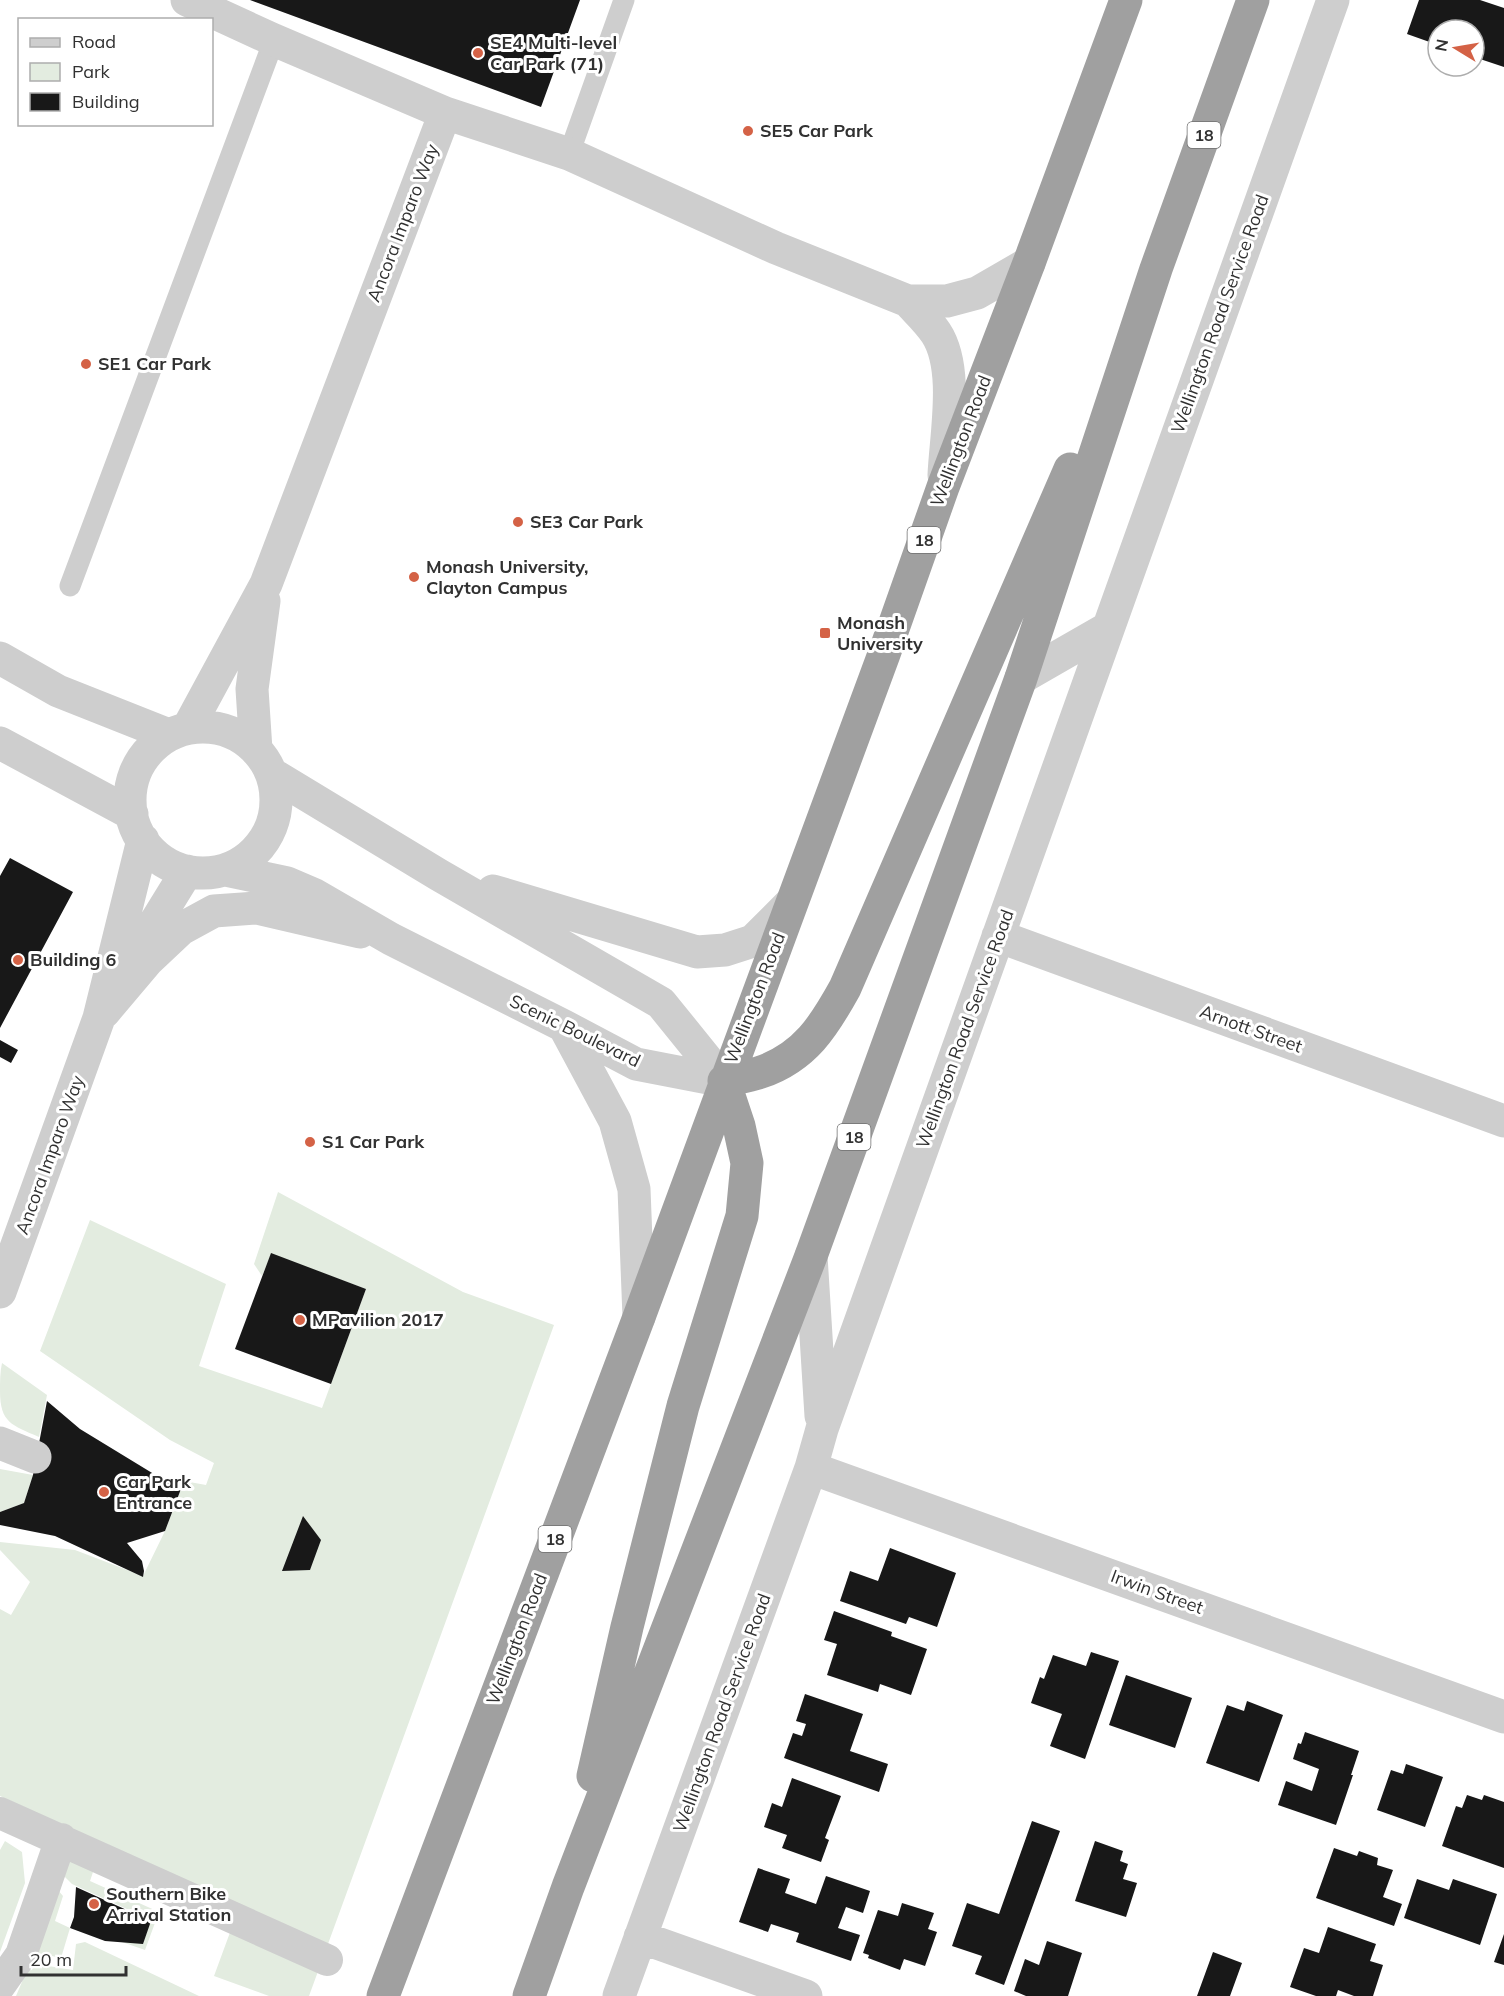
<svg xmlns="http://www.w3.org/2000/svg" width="1504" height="1996" font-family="Mulish,sans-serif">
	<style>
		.green { fill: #e3ece0 }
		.building { fill: #181818 }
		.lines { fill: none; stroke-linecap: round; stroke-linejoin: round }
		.service { stroke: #cecece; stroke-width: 21 }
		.pedestrian { stroke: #cecece; stroke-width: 32 }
		.minor { stroke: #cecece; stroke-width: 33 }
		.trunk { stroke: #a0a0a0; stroke-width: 33 }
		.poi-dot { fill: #d46246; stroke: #fff; stroke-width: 2 }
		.labels { text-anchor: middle; stroke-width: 6; stroke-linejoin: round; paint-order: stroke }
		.shield { fill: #fff; stroke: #6f6f6f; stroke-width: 1.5 }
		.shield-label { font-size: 16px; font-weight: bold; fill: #313131 }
		.poi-label { font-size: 18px; font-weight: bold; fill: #313131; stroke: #fff; text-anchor: start }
		.street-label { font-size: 18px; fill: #313131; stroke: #fff }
	</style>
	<rect width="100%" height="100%" fill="#fff"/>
	<path class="green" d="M278,1192L463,1292L554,1325L309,1996H269L214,1976L239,1908L0,1796V1609L11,1615L30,1582L0,1550V1542L75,1550L143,1576L165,1531L184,1481L206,1485L214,1463L170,1440L40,1351L90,1220L226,1284L199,1366L322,1408L366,1289L271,1254L262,1276L254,1264Z
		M2,1363L47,1395L39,1437C12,1425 0,1423 0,1391C0,1381 0,1372 2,1363Z
		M0,1469L33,1475L24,1503L0,1512Z
		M5,1841L22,1852L25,1883L0,1952V1850Z
		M70,1854L95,1866L90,1881L159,1912L145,1950L122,1942L143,1943L151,1920L72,1884L62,1874Z
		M57,1889L63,1896L55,1921L70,1928L61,1958L33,1952Z
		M85,1942L199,1996H16L30,1963L73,1970L76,1944Z"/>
	<path class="building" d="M250,0H580L541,107Z
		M1419,0H1480L1504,8V67L1474,57V30H1438V45L1407,34Z
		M10,858L73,892L0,1028V876Z
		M0,1040L18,1050L11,1063L0,1057Z
		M271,1253L366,1289L331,1384L235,1349Z
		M47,1401L80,1429L162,1479L184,1481L165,1531L127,1543L142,1561L144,1571L143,1577L55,1536L0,1525V1512L24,1503L33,1475Z
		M303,1516L321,1540L310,1570L282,1571Z
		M890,1548L956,1573L937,1627L909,1617L906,1624L840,1601L850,1571L878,1581Z
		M834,1611L892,1632L891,1636L927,1649L911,1695L880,1684L878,1692L827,1675L837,1644L824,1640Z
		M1091,1652L1119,1661L1085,1759L1050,1746L1062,1714L1031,1703L1040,1677L1044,1679L1053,1655L1086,1666Z
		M1126,1675L1192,1698L1175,1748L1109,1725Z
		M805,1694L863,1714L850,1751L888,1764L879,1792L784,1758L793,1733L802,1736L806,1724L796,1721Z
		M1247,1701L1283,1715L1259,1782L1206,1763L1227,1705L1244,1711Z
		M1305,1732L1359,1751L1351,1775H1353L1336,1825L1278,1805L1286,1781L1312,1791L1319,1769L1293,1759L1298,1743L1301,1744Z
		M1406,1764L1443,1777L1425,1827L1377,1810L1391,1770L1403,1774Z
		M792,1778L841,1796L825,1838L829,1840L821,1862L782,1848L787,1835L764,1827L772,1803L782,1807Z
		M1467,1795L1482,1800L1484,1795L1504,1802V1868L1442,1846L1456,1806L1462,1808Z
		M1032,1821L1060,1831L1004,1985L975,1974L982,1956L952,1946L967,1903L999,1914Z
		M1095,1841L1123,1851L1120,1861L1128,1864L1123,1879L1137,1883L1126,1917L1075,1901Z
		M1334,1848L1357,1856L1359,1851L1378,1858L1377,1865L1393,1870L1383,1897L1402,1904L1394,1926L1316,1898Z
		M758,1868L790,1879L785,1893L816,1904L826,1876L870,1891L863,1913L846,1907L838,1928L860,1935L851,1961L796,1942L799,1933L771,1924L768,1932L739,1922Z
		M1417,1879L1449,1890L1453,1879L1497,1894L1480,1945L1404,1918Z
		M76,1887L151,1921L143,1944L105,1941L70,1928L74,1917Z
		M902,1903L934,1913L928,1929L937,1932L925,1966L904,1959L900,1970L868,1958L869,1955L863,1953L878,1910L898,1916Z
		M1328,1927L1376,1944L1370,1961L1383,1965L1373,1996H1354L1338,1990L1336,1996H1316L1290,1987L1304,1948L1319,1953Z
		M1504,1934V1965L1494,1962Z
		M1047,1941L1082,1953L1068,1996H1026L1014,1991L1025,1959L1039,1965Z
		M1213,1952L1242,1963L1230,1996H1197Z"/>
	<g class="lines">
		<path class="service" d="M569,154L624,0
			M70,586L274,40"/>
		<path class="pedestrian" d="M0,1813L327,1960
			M0,1985L21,1955L61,1839"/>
		<path class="minor" d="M187,0L274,40L445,113L569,154L776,248L908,301H947L977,293L1029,263
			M908,301C917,311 928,321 936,333C959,368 946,433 944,475
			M0,658L58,691L169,735
			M1021,678L1108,628
			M130 800a73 73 0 1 1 146 0a73 73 0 1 1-146 0Z
			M188,728L266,584L445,113
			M0,743L132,814
			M256,750L252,689L264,601
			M272,774L439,875L661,1003L724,1081
			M226,870L287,883L315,895L391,939L564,1026L636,1064L724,1081
			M493,891L697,952L725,950L753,941L791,903
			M998,936L1504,1121
			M131,962L187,871
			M104,1012L147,961L181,929L214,911L257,908L360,932
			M564,1026L615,1121L634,1189L639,1317
			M811,1256L821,1416
			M0,1292L99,1018L143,840
			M0,1443L35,1457
			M811,1468L1504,1717
			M640,1937L806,1996
			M619,1996L811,1468L822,1429L1333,0"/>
		<path class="trunk" d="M724,1081C736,1078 750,1076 761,1072C805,1057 824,1026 845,988L1070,469
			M593,1776L627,1627L683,1406L742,1216L747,1163L739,1126L724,1081
			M383,1996L639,1317L884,654L943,487L1029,263L1126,0
			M529,1996L568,1887L811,1256L1021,678L1156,269L1253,0"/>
	</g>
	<g class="poi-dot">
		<circle cx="478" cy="53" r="6"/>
		<circle cx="748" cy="131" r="6"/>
		<circle cx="86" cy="364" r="6"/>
		<circle cx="518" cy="522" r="6"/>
		<circle cx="414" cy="577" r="6"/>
		<rect x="819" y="627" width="12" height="12" rx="3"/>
		<circle cx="18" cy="960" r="6"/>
		<circle cx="310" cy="1142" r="6"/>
		<circle cx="300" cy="1320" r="6"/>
		<circle cx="104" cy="1492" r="6"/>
		<circle cx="94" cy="1904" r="6"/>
	</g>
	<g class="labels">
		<g class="shield">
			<rect x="1187.5" y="122" width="33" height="26" rx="4.5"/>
			<rect x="907.5" y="527" width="33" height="26" rx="4.5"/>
			<rect x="837.5" y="1124" width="33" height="26" rx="4.5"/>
			<rect x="538.5" y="1526" width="33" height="26" rx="4.5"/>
		</g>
		<g class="shield-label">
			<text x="1204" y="141">18</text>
			<text x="924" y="546">18</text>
			<text x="854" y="1143">18</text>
			<text x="555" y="1545">18</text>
		</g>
		<g class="poi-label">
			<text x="490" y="49">SE4 Multi-level<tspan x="490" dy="21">Car Park (71)</tspan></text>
			<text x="760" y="137">SE5 Car Park</text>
			<text x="98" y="370">SE1 Car Park</text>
			<text x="530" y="528">SE3 Car Park</text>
			<text x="426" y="573">Monash University,<tspan x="426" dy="21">Clayton Campus</tspan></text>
			<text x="837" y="629">Monash<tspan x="837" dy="21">University</tspan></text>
			<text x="30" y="966">Building 6</text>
			<text x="322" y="1148">S1 Car Park</text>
			<text x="312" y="1326">MPavilion 2017</text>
			<text x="116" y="1488">Car Park<tspan x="116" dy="21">Entrance</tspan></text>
			<text x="106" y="1900">Southern Bike<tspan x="106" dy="21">Arrival Station</tspan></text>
		</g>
		<g class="street-label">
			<text transform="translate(403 223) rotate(-69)" y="6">Ancora Imparo Way</text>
			<text transform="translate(1220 314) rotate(-70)" y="6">Wellington Road Service Road</text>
			<text transform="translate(961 441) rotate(-69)" y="6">Wellington Road</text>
			<text transform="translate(755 998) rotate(-69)" y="6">Wellington Road</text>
			<text transform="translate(965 1029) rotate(-70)" y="6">Wellington Road Service Road</text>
			<text transform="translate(1251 1029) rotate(20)" y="6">Arnott Street</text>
			<text transform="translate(575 1031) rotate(26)" y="6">Scenic Boulevard</text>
			<text transform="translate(50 1155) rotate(-70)" y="6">Ancora Imparo Way</text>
			<text transform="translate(1157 1592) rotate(20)" y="6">Irwin Street</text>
			<text transform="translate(517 1639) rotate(-69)" y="6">Wellington Road</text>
			<text transform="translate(722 1713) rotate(-70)" y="6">Wellington Road Service Road</text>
		</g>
	</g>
	<rect x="18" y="18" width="195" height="108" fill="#ffffff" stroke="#adadad" stroke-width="1.5"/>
	<rect x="30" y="38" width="30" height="9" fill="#cecece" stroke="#adadad" stroke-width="1.5"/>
	<text x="72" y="48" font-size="18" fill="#313131">Road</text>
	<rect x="30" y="63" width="30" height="18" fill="#e3ece0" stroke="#adadad" stroke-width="1.5"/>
	<text x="72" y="78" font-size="18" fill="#313131">Park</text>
	<rect x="30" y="93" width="30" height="18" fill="#181818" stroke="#adadad" stroke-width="1.5"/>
	<text x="72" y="108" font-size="18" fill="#313131">Building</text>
	<g transform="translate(1456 48) rotate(281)"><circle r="28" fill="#ffffff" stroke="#adadad" stroke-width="1.5"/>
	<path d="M0-4.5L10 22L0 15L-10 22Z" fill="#d46246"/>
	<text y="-9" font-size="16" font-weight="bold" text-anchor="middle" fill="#313131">N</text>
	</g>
	<path d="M21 1966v9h105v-9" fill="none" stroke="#313131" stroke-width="3"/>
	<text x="30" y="1966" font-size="18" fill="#313131" stroke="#ffffff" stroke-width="4.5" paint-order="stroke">20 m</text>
</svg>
